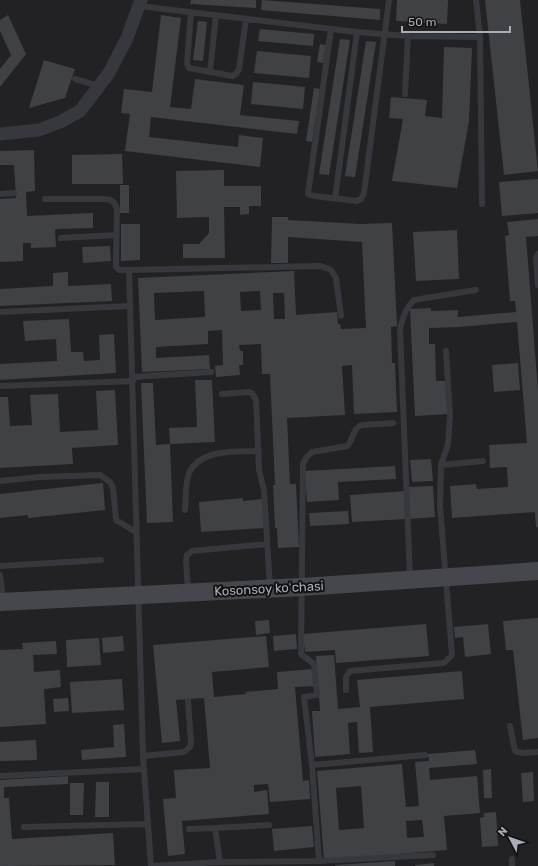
<svg xmlns="http://www.w3.org/2000/svg" width="538" height="866" font-family="Rubik,sans-serif">
	<style>
		.built { fill: #222225 }
		.building { fill: #404145; fill-rule: evenodd }
		.lines { fill: none; stroke-linecap: round; stroke-linejoin: round }
		.service { stroke: #37383d; stroke-width: 6 }
		.minor { stroke: #37383d; stroke-width: 13 }
		.secondary { stroke: #45474d; stroke-width: 18 }
		.labels { text-anchor: middle; stroke-width: 4; stroke-linejoin: round; paint-order: stroke }
		.street-label { font-size: 13px; fill: #a8adb8; stroke: #111113 }
	</style>
	<rect width="100%" height="100%" fill="#161618"/>
	<path class="built" d="M0,0H538V866H0Z"/>
	<path class="building" d="M191,0H256V8L190,4Z
		M262,0L380,9V20L261,10Z
		M397,0H448L447,24L396,21Z
		M485,0H520L538,171L504,175Z
		M8,15L26,54L0,87V69L11,55L0,31V20Z
		M161,15L181,18L170,107L191,109L195,79L244,85L240,115L299,121L297,134L151,117L149,137L238,147L239,135L263,138L260,167L125,151L130,114L121,113L124,89L152,92Z
		M198,21L207,22L203,61L193,60Z
		M260,29L314,34L313,46L258,41Z
		M340,39L350,40L329,175L319,174Z
		M366,41L376,42L355,177L345,176Z
		M320,44L326,45L323,63L317,62Z
		M444,47L472,48L469,121L457,188L392,181L403,119L389,118L391,97L427,100L425,116L442,118Z
		M257,51L311,56L309,78L254,73Z
		M44,60L75,69L65,98L29,108Z
		M253,82L305,87L303,109L251,104Z
		M314,88L320,89L312,142L306,141Z
		M34,150L35,191L26,192L27,216L93,213V228L58,229L55,230L56,247L31,248V243H23V261L0,262V199L16,198L14,165H0V151Z
		M122,154L123,184H72V155Z
		M224,170V186H261V206H249V214L240,215V207H224L225,258H183V244H199L209,233V217L177,218L176,171Z
		M538,179V213L502,216L499,182Z
		M120,185H129V213H120Z
		M272,217H288V220L361,224L392,223L397,326L391,327L392,363H395L397,412L354,414L352,365L342,366L345,415L287,418L290,484H296L299,547L278,548L277,528H275L273,485H275L270,374H262L261,344L239,345L240,351H243V365H239L240,375L216,377L215,366L223,365L222,330L208,331V344L156,347V358L209,355L210,369L142,372L138,278L294,271L296,315L337,312L338,324H340L341,329L366,328L362,242L288,237V263H271ZM204,291L205,317L155,320L154,293ZM260,291L261,310L241,311L240,292ZM273,293H284L285,319H274Z
		M538,219V236L526,237L538,390V527L536,528L535,512L452,518L450,486L476,484L477,489L508,487L507,467L490,468L489,445L527,443L517,322L459,327L429,328V344H435L436,381H446L448,414L415,416L410,309L431,308V311L458,310V317L516,312L515,301H510L505,236L509,235L507,222Z
		M121,224H140V260L121,261Z
		M457,230L459,279L416,281L413,232Z
		M110,246L111,261L83,263L82,247Z
		M68,272V286L111,284L112,301L0,306V289L53,286V273Z
		M69,319L71,352H83L84,361L100,360L99,335L114,334L116,373L0,380V364L57,361L56,339L25,341L23,321Z
		M518,363L520,390L494,392L492,365Z
		M195,380H212L215,442L170,444L169,428L197,427Z
		M141,383H153L156,445L170,444L173,522L147,523Z
		M115,390L118,445L72,448L73,464L0,468V397H8L10,426L32,425L30,395L58,394L60,432L98,430L96,391Z
		M431,459L433,481L412,482L410,460Z
		M395,466L396,479L338,482L339,500L307,502L305,471Z
		M103,483L105,510L28,518V515L0,518V494Z
		M433,486L435,517L410,519L408,487Z
		M406,491L407,519L352,522L350,495Z
		M243,498V501L262,499L264,528L201,532L199,502Z
		M348,511L349,524L310,526L309,513Z
		M538,618V738L523,740L513,650H506L503,621Z
		M269,620L270,633L256,635L255,621Z
		M426,624L429,656L336,663L335,650L305,652L303,634Z
		M488,624L491,654L465,657L463,637L455,638L454,627Z
		M296,634L297,649L274,651L273,636Z
		M123,636L124,651L103,653L102,638Z
		M266,636L269,667L212,672L214,697L246,694V692L278,689L277,672L313,669L315,686L295,687L303,781L309,780L310,799L270,802L268,784L254,785V792L267,790L269,814L182,821L185,854L168,856L163,799L176,798L174,770L210,768L204,698L176,700L180,741L162,743L153,645Z
		M99,638L101,665L67,667L66,640Z
		M56,641L57,654L33,655L34,672L60,670L61,687L44,689L46,724L0,727V650L23,649L22,643Z
		M334,655L338,709L360,707L357,680L462,671L464,699L370,707L373,752L359,753L357,722L348,723L350,754L315,757L312,711H320L316,656Z
		M122,679L124,710L72,713L70,682Z
		M68,698L69,711L54,712L53,699Z
		M124,724L126,757L82,760L81,750L114,747L113,725Z
		M36,740L37,760L0,761V742Z
		M475,750L477,764L429,768L430,780L477,776L480,813L444,816L447,850L324,860L317,771L402,764L406,807L419,806L415,762L429,761L428,754ZM361,786L364,828L339,830L336,788ZM422,820L424,837L407,838L406,821Z
		M491,769L492,798H484L483,770Z
		M533,772L534,801L523,802L521,773Z
		M68,776V784L4,787V798H9L12,839L113,833L115,865L0,866V780Z
		M96,782H109V817H95Z
		M70,783H84L83,815H70Z
		M496,812L498,846L482,847L480,818L484,817V813Z
		M312,826L314,847L274,851L272,829Z
		M395,861V866H335V865Z
		M434,863V866H415V865Z"/>
	<g class="lines">
		<path class="service" d="M476,0L480,37L482,204
			M139,6L357,32L408,36L480,37
			M191,12L187,64L189,68L232,76L236,74L239,69L246,19
			M331,29L308,194L314,196L357,201L361,199L364,193L389,0
			M210,72L216,15
			M75,79L99,86
			M405,94L408,36
			M0,194L14,193
			M45,199H105C112,199 115,202 117,209L116,267L119,270H129L143,756L151,866
			M335,199L357,32
			M61,238L116,235
			M538,254L536,258L538,285
			M129,270L321,266L331,270L336,278L341,316
			M0,312L129,306
			M132,377L211,372
			M0,386L133,381
			M222,394L249,392L252,393L256,400L259,470L264,490L270,588
			M441,465L483,461
			M0,481L40,477L100,475L110,482L113,488L116,520L136,532
			M185,510C186,498 185,484 189,473C201,448 236,452 259,451
			M0,566L101,560
			M0,575L3,600
			M410,578L400,329C403,317 405,309 414,300L476,290
			M188,591L186,560L187,555L192,551L267,544
			M346,690V677L350,671L444,663L452,655L440,506L441,465L448,444L450,416L446,351
			M510,726L515,751L522,753L538,752
			M143,756L184,752L190,747L191,743L188,701
			M312,765L425,755
			M0,776L144,769
			M24,827L148,824
			M189,829L215,828
			M512,859V866
			M319,861L433,855
			M220,862L215,828L269,825
			M151,866L220,862L319,861L312,765L304,697L317,695L314,664L301,654L303,464L306,458L312,452L347,446C354,440 352,428 362,425L393,423"/>
		<path class="minor" d="M0,134L39,130L60,122L80,111L109,73L127,38L141,0"/>
		<path class="secondary" d="M0,602L302,587L538,571"/>
	</g>
	<g class="labels">
		<g class="street-label">
			<text transform="translate(269 588) rotate(-3)" y="5">Kosonsoy koʻchasi</text>
		</g>
	</g>
	<g transform="translate(510 838) rotate(311)" stroke="#111113" stroke-width="3" paint-order="stroke">
	<path d="M0-3L7 15L0 10L-7 15Z" fill="#a8adb8"/>
	<text y="-6" font-size="11" font-weight="bold" text-anchor="middle" fill="#a8adb8">N</text>
	</g>
	<path d="M402 26v6h108v-6" fill="none" stroke="#a8adb8" stroke-width="2"/>
	<text x="408" y="26" font-size="12" fill="#a8adb8" stroke="#111113" stroke-width="3" paint-order="stroke">50 m</text>
</svg>
